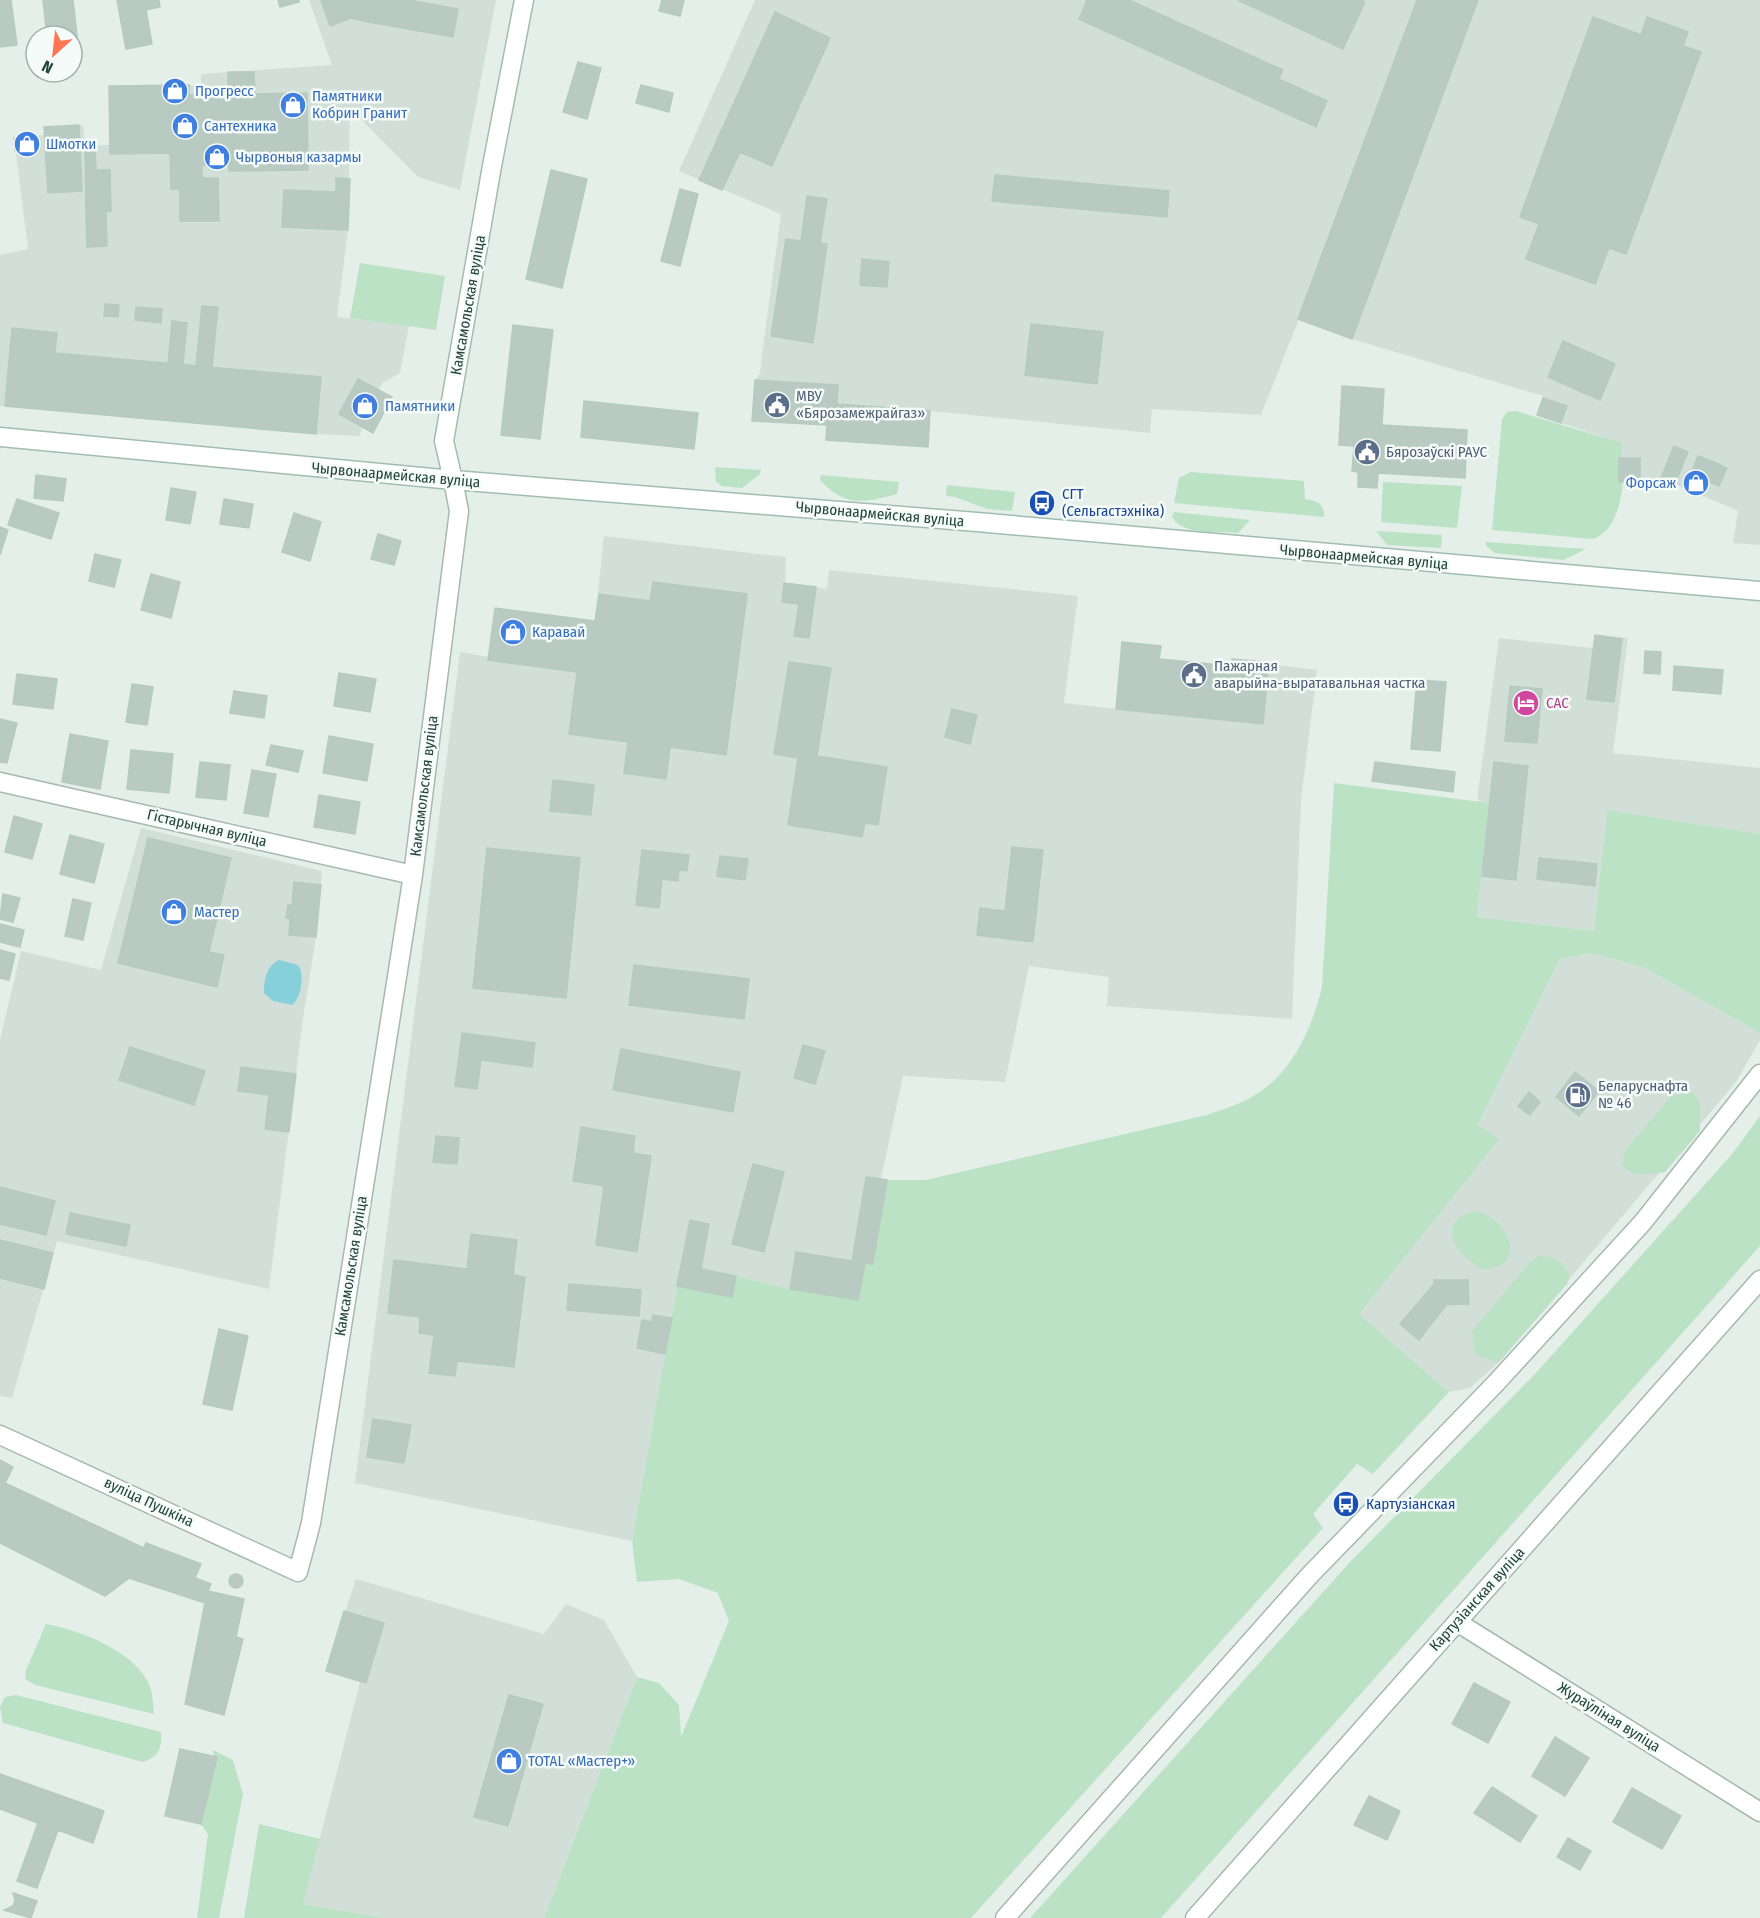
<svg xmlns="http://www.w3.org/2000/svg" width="1760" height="1918" font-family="'Fira Sans Condensed',sans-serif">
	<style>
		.built { fill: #d2dfd8 }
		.green { fill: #bbe2c4 }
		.water { fill: #86d0da }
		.building { fill: #b9cac2; stroke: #b5cac0; stroke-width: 1.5 }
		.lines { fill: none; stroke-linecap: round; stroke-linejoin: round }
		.minor-casing { stroke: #a6b8b1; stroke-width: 21 }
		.tertiary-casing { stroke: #a6b8b1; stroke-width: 21 }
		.secondary-casing { stroke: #a1bcb1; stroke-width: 21 }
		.minor { stroke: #fff; stroke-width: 18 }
		.tertiary { stroke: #fff; stroke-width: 18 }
		.secondary { stroke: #fff; stroke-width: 18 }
		.labels { text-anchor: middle; stroke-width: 5; stroke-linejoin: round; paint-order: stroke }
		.shop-label { font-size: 15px; fill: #366cbe; stroke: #f5fbf8; text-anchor: start }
		.street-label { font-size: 15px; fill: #214339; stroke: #f5fbf8 }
		.service-label { font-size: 15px; fill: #4e5e75; stroke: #f5fbf8; text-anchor: start }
		.transit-label { font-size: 15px; fill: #164399; stroke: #f5fbf8; text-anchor: start }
		.hotel-label { font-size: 15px; fill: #b23c85; stroke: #f5fbf8; text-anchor: start }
	</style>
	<rect width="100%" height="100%" fill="#e4efea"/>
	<path class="built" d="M309,0H496L460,190L418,177L350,108L348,230L337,317L409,325L400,373L382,383L379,390L392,397L373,433L362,427L360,436L316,434L0,406V255L28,249L14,138L44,135V127L83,125L85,146L109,145V86L201,85V74L332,65Z
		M755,0H1760V545L1733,543L1738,511L1661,478L1640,481V458H1619L1621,443L1537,415L1543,396L1352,339L1299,319L1261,415L1152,409L1150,433L930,411L928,447L826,440L827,425L752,421L755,380L760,373L762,355L781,214L679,171Z
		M604,536L786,557L785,583L827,589L829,570L1078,596L1064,703L1116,709L1122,642L1161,646L1160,659L1231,666L1232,659L1317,670L1301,801L1292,1019L1107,1006L1109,977L1029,966L1005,1082L903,1076L881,1179L887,1180L873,1264L865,1263L858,1300L790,1289L736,1276L732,1297L677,1286L632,1541L355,1483L460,652L489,657L495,608L595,621Z
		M1595,635L1628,638L1613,753L1760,768V834L1607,810L1594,931L1477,917L1489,804L1477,800L1499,638L1593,648Z
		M141,828L322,871L316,937L303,1018L269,1289L57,1241L12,1398L0,1396V1040L21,951L101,970Z
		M1592,953L1645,968L1760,1033V1040L1736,1082L1499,1362L1470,1388L1449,1392L1359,1314L1498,1139L1478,1126L1560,959Z
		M356,1579L544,1634L566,1604L604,1620L637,1677L544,1918H384L303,1904L360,1682L326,1671Z"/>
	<path class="green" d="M360,263L445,276L436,330L350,318Z
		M1516,411L1622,443L1619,481L1623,482C1621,502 1615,532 1593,539L1492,530L1502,419L1507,412Z
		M715,467L761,470L760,474L742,488L722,486L716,482Z
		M1191,472L1304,481L1305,499C1317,501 1324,503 1324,517L1174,503L1179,478Z
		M821,475L899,482L897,494C864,503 844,507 820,480Z
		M1383,482L1462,486L1457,528L1381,522Z
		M947,485L1015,492L1012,511L987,509L955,497L946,496Z
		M1174,512L1250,520L1238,533C1218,531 1183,536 1172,517Z
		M1376,531L1442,535L1441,548L1387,545Z
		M1486,542L1586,549L1563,560L1495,553L1486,546Z
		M1334,783L1489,803L1477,917L1594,931L1607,810L1760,834V1033L1645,968L1592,953L1560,959L1478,1125L1499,1139L1359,1314L1449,1392L1373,1474L1357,1464L1313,1514L1323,1528L971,1918H544L637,1677L659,1683L679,1705L681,1737L729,1621L718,1593L679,1579L637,1582L632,1541L677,1286L732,1296L736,1276L790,1289L858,1300L865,1263L874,1264L887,1180H926L1207,1115C1221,1110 1237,1105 1250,1098C1292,1075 1310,1032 1322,988Z
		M1692,1092L1700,1102V1131L1665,1172C1648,1174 1634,1179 1622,1165L1624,1152L1672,1095Z
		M1760,1116V1246L1161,1918H1030L1351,1561L1535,1374L1733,1153Z
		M1474,1211C1510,1217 1530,1269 1482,1269C1456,1254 1433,1224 1474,1211Z
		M1540,1256C1556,1256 1564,1262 1570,1277L1567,1284L1499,1362L1482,1358L1474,1352L1472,1331L1531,1261Z
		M46,1624C79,1630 138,1652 150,1687C153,1695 153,1706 154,1714L35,1685L25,1679L26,1670Z
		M16,1695L161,1732C162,1749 159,1756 143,1762L3,1723L0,1707L5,1697Z
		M213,1750L233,1760L243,1794L219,1918H197L208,1834L201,1824L215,1763Z
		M259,1824L320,1839L303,1904L384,1918H244Z"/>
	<path class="water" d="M279,960L298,965C305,975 301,998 292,1005L273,1001L264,993C264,979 266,967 279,960Z"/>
	<path class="building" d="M0,0H11L17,45L0,47Z
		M43,0H73L79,53H72V36H47Z
		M117,0H159L160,7L146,10L152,44L126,49Z
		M278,0H299V2L280,7Z
		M321,0H372L368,22L351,18L330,26Z
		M372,0H409L458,9L453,37L368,22Z
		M662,0H684L680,16L659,11Z
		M1087,0H1129L1283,70L1279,79L1327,101L1316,127L1079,19Z
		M1238,0H1360L1365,2L1343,49Z
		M1417,0H1478L1352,339L1298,319Z
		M775,12L830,38L772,166L740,152L722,190L699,180Z
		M1593,17L1641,35L1647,17L1688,32L1683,46L1701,52L1626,254L1609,248L1595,284L1526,259L1539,224L1520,217Z
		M578,62L601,68L587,119L563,112Z
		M228,72H254L255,94L307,93L308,170L229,171V165H202V178H218L219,221H180V189H171L170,153L110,154L109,86L189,85V95H228Z
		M641,85L673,93L669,112L636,103Z
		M79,125L82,191L48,193L44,127Z
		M35,136L36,149L15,151L14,138Z
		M85,146H95L96,170H110L111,211L86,212Z
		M551,170L587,179L562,288L526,279Z
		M995,175L1169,191L1167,217L992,201Z
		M336,178L350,179L348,230L282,227L284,190L336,192Z
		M680,189L698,194L680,266L661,261Z
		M807,196L827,199L820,243L827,244L813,343L771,336L786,239L801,241Z
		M106,211L107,246L87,247L86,212Z
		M862,259L889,262L887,287L860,285Z
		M105,304L119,305L118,317L104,316Z
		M202,306L218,307L212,367L196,366Z
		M136,307L162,309L161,323L135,320Z
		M172,321L187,323L183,364L168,363Z
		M1031,324L1103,332L1097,384L1025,375Z
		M513,325L553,330L540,439L501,435Z
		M12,328L57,333L55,353L321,377L316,434L5,406Z
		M1563,341L1615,364L1600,400L1548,377Z
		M358,379L392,397L373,433L339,414Z
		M755,380L838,385L837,404L930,411L928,447L826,440L827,425L752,421Z
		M1342,386L1384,389L1382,425L1467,430L1465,478L1378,473L1377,488L1358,487V472L1352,471L1354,446L1339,445Z
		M1543,398L1567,406L1561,423L1537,415Z
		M584,401L698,413L694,449L581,437Z
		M1674,446L1688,452L1675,484L1661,478Z
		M1698,456L1714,462L1701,494L1685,488Z
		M1619,458H1640V481L1619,482Z
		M1714,462L1727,468L1719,486L1707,481Z
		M36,475L66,479L63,501L34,498Z
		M171,488L196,492L190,524L166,520Z
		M17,499L59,513L51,539L8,525Z
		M224,499L253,504L249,528L220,524Z
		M294,513L321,522L310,561L282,552Z
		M0,527L8,530L0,555Z
		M378,534L401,541L394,565L371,559Z
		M95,554L121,560L114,587L89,581Z
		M151,574L180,582L171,618L141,610Z
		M653,582L747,594L726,755L670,747L666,779L624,773L628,742L569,734L577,672L488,660L495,608L595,621L599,594L650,601Z
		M784,583L816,587L809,638L794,636L799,604L782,602Z
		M1595,635L1622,639L1614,702L1587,699Z
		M1122,642L1161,646L1159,659L1231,666L1232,659L1269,662L1263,724L1116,709Z
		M1645,651L1661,652L1660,674L1644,673Z
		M789,662L831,668L817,756L887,767L878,825L865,823L862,837L788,825L798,758L774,754Z
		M1674,666L1723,670L1721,694L1673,690Z
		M339,673L376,679L370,712L334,706Z
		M17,674L57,679L53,709L13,704Z
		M1417,680L1446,682L1440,751L1411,749Z
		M132,684L153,687L147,725L126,722Z
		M1510,686L1542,689L1537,743L1505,741Z
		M234,691L267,696L264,718L230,713Z
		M952,709L977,715L970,744L945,737Z
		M0,719L17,723L7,763L0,762Z
		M70,734L108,741L100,789L62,782Z
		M329,736L373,744L367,781L323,773Z
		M271,745L303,751L298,772L266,765Z
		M131,750L173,754L169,793L127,789Z
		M200,762L230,765L226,800L196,797Z
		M1375,762L1455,772L1453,792L1372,781Z
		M1494,762L1528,766L1516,880L1482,876Z
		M252,770L276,774L268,817L244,813Z
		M553,780L594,785L591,815L550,811Z
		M319,795L360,802L355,834L314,827Z
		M14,816L42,824L32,859L5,852Z
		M70,835L104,844L94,883L60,874Z
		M148,838L231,858L209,952L224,955L217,987L118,963Z
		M1012,847L1043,850L1033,942L977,935L980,908L1005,911Z
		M487,848L580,858L566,998L473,988Z
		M642,850L689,855L687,871L679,870L678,881L662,879L659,908L636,905Z
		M720,856L748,859L745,880L717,876Z
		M1539,858L1597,864L1595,886L1537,879Z
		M294,882L321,885L316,937L289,935L290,919L286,918L288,905L292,906Z
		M3,894L20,898L13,922L0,919Z
		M73,899L91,903L83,940L65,936Z
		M0,924L24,930L20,947L0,942Z
		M0,950L15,954L9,980L0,978Z
		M634,965L749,979L744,1019L629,1005Z
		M462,1033L535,1043L532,1067L481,1060L477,1089L455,1086Z
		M803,1045L825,1051L815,1084L794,1078Z
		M130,1047L205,1071L194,1105L119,1080Z
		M621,1049L740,1072L733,1112L613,1090Z
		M241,1067L296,1074L289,1132L265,1129L269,1095L238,1091Z
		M1575,1072L1599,1091L1579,1116L1556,1097Z
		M1529,1092L1540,1102L1530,1115L1518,1106Z
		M581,1127L635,1136L633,1153L651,1156L637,1252L596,1245L604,1186L573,1181Z
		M436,1136L459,1138L457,1164L433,1162Z
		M753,1164L784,1172L764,1252L732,1244Z
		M866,1177L887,1180L873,1264L852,1261Z
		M0,1187L55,1201L46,1235L0,1224Z
		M70,1213L130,1225L126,1246L66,1234Z
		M690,1220L709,1224L701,1269L736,1276L732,1297L677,1286Z
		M471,1234L517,1240L513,1275L525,1277L514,1367L457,1361L455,1376L429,1373L434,1335L419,1333L420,1317L388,1313L394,1260L467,1269Z
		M0,1240L53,1253L44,1289L0,1278Z
		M796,1252L865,1263L858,1300L790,1289Z
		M1434,1280H1468L1469,1304L1434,1305Z
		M569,1284L641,1290L639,1316L567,1310Z
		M1434,1284V1305L1447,1304L1419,1340L1400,1324Z
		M653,1315L672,1318L665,1354L637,1348L642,1320L652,1322Z
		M219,1329L248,1336L232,1410L203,1404Z
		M373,1419L411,1425L404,1463L367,1457Z
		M0,1460L13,1467L5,1483L144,1548L129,1578L105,1596L0,1543Z
		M146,1543L201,1564L195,1578L211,1584L208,1591L244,1599L236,1637L243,1639L224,1715L185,1704L205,1603L129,1578Z
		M229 1581a7 7 0 1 1 14 0a7 7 0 1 1-14 0Z
		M344,1611L384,1623L366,1683L326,1671Z
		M1474,1683L1510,1702L1488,1743L1452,1724Z
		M509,1695L543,1704L508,1826L474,1817Z
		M1555,1737L1589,1758L1565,1796L1532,1776Z
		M180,1749L217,1757L201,1824L165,1816Z
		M0,1774L104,1811L93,1843L58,1830L37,1888L17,1881L38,1823L0,1809Z
		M1492,1787L1537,1816L1520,1842L1474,1813Z
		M1632,1788L1681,1816L1662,1849L1613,1822Z
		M1369,1796L1400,1811L1387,1840L1354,1825Z
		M1568,1838L1591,1851L1580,1870L1557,1857Z
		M13,1893L37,1901L31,1918L4,1910L13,1906L15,1900Z"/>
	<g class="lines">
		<defs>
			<path id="minor" d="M0,782L413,875
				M0,1435L298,1572L311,1523L413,875L459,511L453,480
				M1457,1622L1760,1812
				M1195,1918L1760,1280"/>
			<path id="tertiary" d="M1005,1918L1309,1576L1496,1383L1643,1222L1760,1074"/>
			<path id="secondary" d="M0,437L453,480L977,522L1760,591
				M453,480L444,441L492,166L524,0"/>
		</defs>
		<use href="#minor" class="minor-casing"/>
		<use href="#tertiary" class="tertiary-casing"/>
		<use href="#secondary" class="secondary-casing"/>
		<use href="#minor" class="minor"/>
		<use href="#tertiary" class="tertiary"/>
		<use href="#secondary" class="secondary"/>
	</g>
	<defs>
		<symbol id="shop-disc" viewBox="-11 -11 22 22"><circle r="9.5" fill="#3f7fe0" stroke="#f5fbf8"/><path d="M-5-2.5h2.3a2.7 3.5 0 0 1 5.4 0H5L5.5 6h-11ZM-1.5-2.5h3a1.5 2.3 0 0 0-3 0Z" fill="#fff"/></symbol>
		<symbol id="civic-disc" viewBox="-11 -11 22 22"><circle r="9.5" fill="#5c6f8a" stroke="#f5fbf8"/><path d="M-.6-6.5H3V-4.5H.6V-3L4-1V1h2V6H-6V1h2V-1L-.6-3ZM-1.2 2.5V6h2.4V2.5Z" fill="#fff"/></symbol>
		<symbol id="bus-disc" viewBox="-11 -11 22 22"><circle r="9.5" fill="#1a4fb4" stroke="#f5fbf8"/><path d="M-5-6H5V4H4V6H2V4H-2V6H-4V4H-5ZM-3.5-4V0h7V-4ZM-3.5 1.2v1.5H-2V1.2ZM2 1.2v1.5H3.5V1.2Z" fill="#fff"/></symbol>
		<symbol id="hotel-disc" viewBox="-11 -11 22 22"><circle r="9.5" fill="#d1479c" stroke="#f5fbf8"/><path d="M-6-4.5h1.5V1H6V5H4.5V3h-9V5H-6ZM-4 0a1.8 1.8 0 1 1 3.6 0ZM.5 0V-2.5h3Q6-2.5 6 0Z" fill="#fff"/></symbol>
		<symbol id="fuel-disc" viewBox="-11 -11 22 22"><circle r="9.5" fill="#5c6f8a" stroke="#f5fbf8"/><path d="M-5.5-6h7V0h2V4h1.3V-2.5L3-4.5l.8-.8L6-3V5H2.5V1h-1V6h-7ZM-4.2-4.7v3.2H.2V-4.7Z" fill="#fff"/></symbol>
	</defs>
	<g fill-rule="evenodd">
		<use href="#shop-disc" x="160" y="76" width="30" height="30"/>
		<use href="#shop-disc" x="278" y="90" width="30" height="30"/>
		<use href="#shop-disc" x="170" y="111" width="30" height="30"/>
		<use href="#shop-disc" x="12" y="129" width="30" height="30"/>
		<use href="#shop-disc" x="202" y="142" width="30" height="30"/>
		<use href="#civic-disc" x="762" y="390" width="30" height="30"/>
		<use href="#shop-disc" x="350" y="391" width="30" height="30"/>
		<use href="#civic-disc" x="1352" y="437" width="30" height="30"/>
		<use href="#shop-disc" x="1681" y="468" width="30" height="30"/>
		<use href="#bus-disc" x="1027" y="488" width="30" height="30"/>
		<use href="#shop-disc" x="498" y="617" width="30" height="30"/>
		<use href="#civic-disc" x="1179" y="660" width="30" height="30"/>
		<use href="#hotel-disc" x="1511" y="688" width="30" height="30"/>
		<use href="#shop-disc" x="159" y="897" width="30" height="30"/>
		<use href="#fuel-disc" x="1563" y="1080" width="30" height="30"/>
		<use href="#bus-disc" x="1331" y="1489" width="30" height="30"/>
		<use href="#shop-disc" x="494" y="1746" width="30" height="30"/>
	</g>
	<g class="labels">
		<g class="shop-label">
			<text x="195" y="96">Прогресс</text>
			<text x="312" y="101">Памятники<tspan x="312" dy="17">Кобрин Гранит</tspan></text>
			<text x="204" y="131">Сантехника</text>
			<text x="46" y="149">Шмотки</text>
			<text x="236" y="162">Чырвоныя казармы</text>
			<text x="385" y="411">Памятники</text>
			<text x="1676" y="488" text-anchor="end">Форсаж</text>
			<text x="532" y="637">Каравай</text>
			<text x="194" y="917">Мастер</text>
			<text x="528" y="1766">TOTAL «Мастер+»</text>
		</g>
		<g class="street-label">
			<text transform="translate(468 305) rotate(-80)" y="5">Камсамольская вуліца</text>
			<text transform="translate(396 475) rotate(5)" y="5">Чырвонаармейская вуліца</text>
			<text transform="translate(880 514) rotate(5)" y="5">Чырвонаармейская вуліца</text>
			<text transform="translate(1364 557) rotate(5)" y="5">Чырвонаармейская вуліца</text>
			<text transform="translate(424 786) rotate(-83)" y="5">Камсамольская вуліца</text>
			<text transform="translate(207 828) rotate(13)" y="5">Гістарычная вуліца</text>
			<text transform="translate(351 1266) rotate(-81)" y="5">Камсамольская вуліца</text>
			<text transform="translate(149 1502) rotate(25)" y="5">вуліца Пушкіна</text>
			<text transform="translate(1477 1599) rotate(-48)" y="5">Картузіанская вуліца</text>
			<text transform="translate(1609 1717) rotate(32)" y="5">Жураўліная вуліца</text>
		</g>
		<g class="service-label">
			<text x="796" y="401">МВУ<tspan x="796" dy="17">«Бярозамежрайгаз»</tspan></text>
			<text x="1386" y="457">Бярозаўскі РАУС</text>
			<text x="1214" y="671">Пажарная<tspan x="1214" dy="17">аварыйна-выратавальная частка</tspan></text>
			<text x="1598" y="1091">Беларуснафта<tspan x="1598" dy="17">№ 46</tspan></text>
		</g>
		<g class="transit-label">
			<text x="1062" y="499">СГТ<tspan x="1062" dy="17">(Сельгастэхніка)</tspan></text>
			<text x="1366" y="1509">Картузіанская</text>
		</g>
		<g class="hotel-label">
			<text x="1546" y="708">САС</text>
		</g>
	</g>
	<g transform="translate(54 54) rotate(207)"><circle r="28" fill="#f5fbf8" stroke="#a0b1ac" stroke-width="1.5"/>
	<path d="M0-4.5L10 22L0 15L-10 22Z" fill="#ff7652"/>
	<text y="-9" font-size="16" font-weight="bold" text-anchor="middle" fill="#214339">N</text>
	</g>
</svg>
